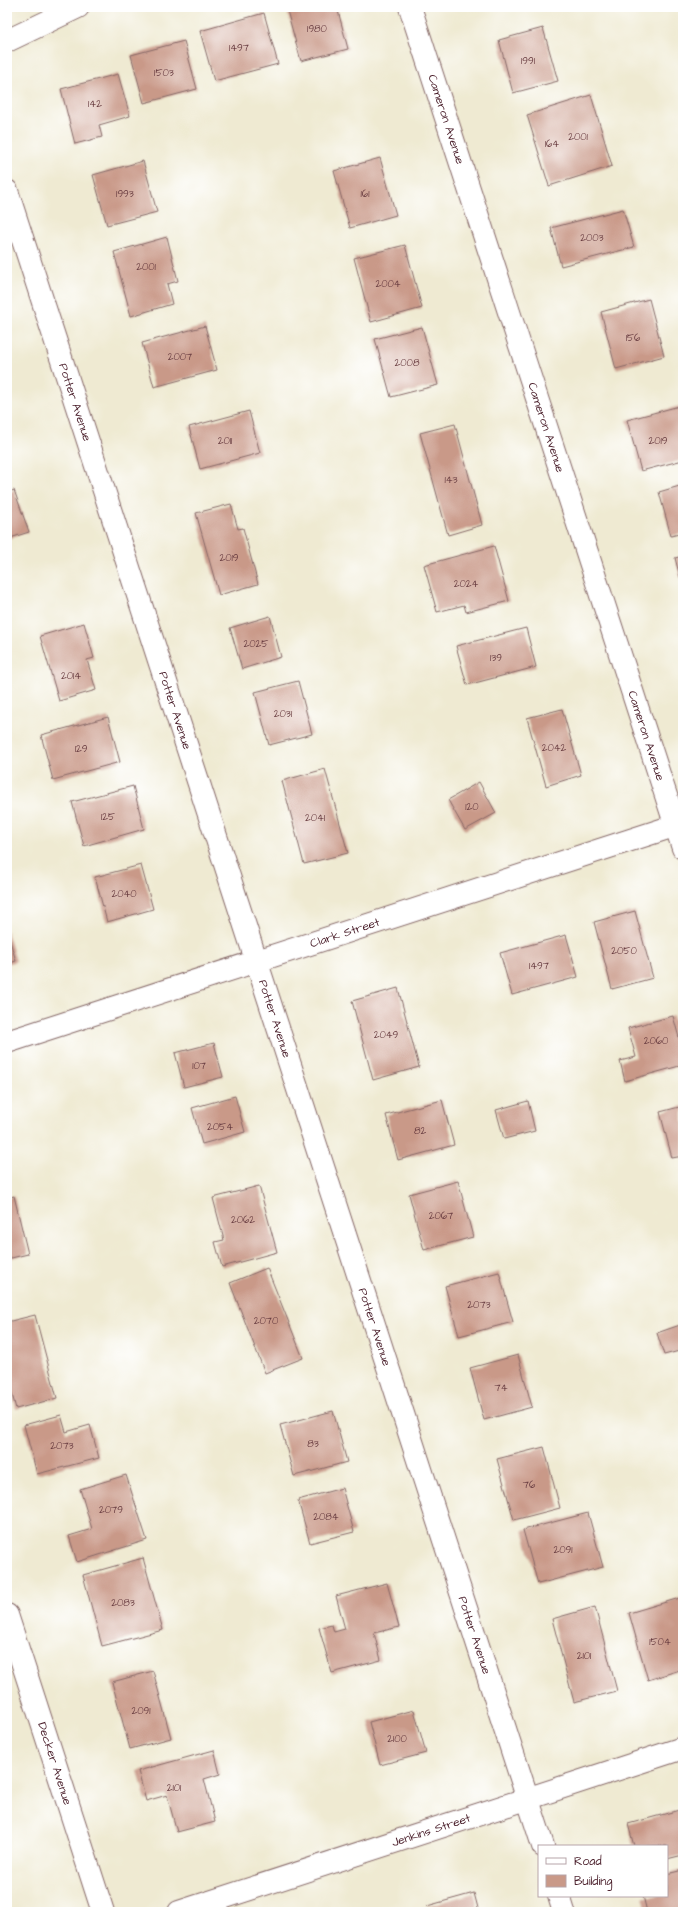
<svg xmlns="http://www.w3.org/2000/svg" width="690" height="1919" font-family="'Architects Daughter',sans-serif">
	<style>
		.building { fill: #c99988 }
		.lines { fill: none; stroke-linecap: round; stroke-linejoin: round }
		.minor-casing { stroke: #846665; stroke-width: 24 }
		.minor { stroke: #fff; stroke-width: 22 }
		.labels { text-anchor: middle; stroke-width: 4; stroke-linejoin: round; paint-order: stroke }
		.number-label { font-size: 10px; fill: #6a3e42 }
		.street-label { font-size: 12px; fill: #4a1f2b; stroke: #fff }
	</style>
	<rect width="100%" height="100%" fill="#fff"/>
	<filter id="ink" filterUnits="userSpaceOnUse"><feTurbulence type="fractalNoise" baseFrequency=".025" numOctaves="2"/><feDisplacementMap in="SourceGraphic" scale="8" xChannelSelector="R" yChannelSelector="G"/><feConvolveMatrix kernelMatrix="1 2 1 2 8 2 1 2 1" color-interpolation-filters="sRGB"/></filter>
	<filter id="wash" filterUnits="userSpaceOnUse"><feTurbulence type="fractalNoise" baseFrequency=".012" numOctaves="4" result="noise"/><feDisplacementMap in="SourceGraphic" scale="16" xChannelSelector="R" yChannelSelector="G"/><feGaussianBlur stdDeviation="0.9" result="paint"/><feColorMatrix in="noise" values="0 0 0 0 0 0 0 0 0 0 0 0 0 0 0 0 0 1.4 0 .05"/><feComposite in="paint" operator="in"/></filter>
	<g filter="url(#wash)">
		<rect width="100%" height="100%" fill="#efead2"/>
		<g id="blocks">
			<path class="building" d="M286,7H337L348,49L301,61Z
				M264,13L278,64L214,81L200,31Z
				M543,28L558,81L513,93L499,40Z
				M184,41L197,89L144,103L131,55Z
				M118,74L130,116L99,125L102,137L75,144L61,89Z
				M591,95L612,166L549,186L527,115Z
				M380,158L396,215L350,228L334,171Z
				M143,161L157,212L107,225L93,175Z
				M623,209L634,247L561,266L551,228Z
				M167,237L178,281L167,284L172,304L131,316L114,252Z
				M405,245L422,308L371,322L354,258Z
				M649,299L664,356L616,369L601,312Z
				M205,326L217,370L154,387L142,343Z
				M422,327L438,385L391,397L375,339Z
				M683,405V460L641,471L627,420Z
				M249,411L260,453L200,469L189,427Z
				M455,424L482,525L448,535L420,433Z
				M683,485V533L671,536L659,492Z
				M14,490L29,532L7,539V493Z
				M231,504L238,529L243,528L258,584L219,595L196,513Z
				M494,546L509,601L466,612L464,605L437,612L424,565Z
				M683,556V588L675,558Z
				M270,616L281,657L242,669L230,628Z
				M84,623L94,658L87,660L96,690L59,701L40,636Z
				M526,628L536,667L467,685L456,646Z
				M298,681L312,734L269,745L255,692Z
				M562,709L581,775L546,786L527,718Z
				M108,717L120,762L53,780L41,735Z
				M325,769L348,853L304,864L282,781Z
				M479,782L496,813L465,830L448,800Z
				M133,786L144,829L84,846L72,802Z
				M141,865L153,909L107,922L95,877Z
				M635,911L653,978L612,989L594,922Z
				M7,931L16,961L7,964Z
				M566,935L578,977L512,995L500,953Z
				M398,988L419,1067L373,1080L352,1001Z
				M673,1016L683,1052V1065L625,1081L620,1061L636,1057L628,1028Z
				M214,1043L223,1077L184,1087L175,1053Z
				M235,1096L245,1132L202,1144L192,1108Z
				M442,1100L454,1145L398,1160L386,1115Z
				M528,1101L535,1131L504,1139L496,1110Z
				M683,1106V1156L672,1158L660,1112Z
				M458,1181L473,1237L424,1250L409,1194Z
				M259,1186L277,1252L222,1267L215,1242L224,1240L213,1198Z
				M14,1196L28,1254L7,1259V1198Z
				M267,1268L303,1358L265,1373L230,1283Z
				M499,1272L513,1322L459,1336L445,1286Z
				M35,1315L57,1398L16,1409L7,1375V1322Z
				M683,1324V1350L664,1355L657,1333Z
				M518,1355L532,1407L484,1420L470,1368Z
				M333,1411L347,1462L294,1476L280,1425Z
				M61,1415L66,1432L90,1425L99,1458L37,1474L24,1425Z
				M544,1447L560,1508L514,1520L497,1459Z
				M126,1475L147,1540L77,1562L69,1536L92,1529L80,1489Z
				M342,1488L354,1532L310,1543L298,1500Z
				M588,1513L603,1567L538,1584L523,1530Z
				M143,1558L163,1630L102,1646L83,1575Z
				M387,1583L399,1627L374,1633L381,1660L332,1673L319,1628L332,1625L334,1632L345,1629L336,1596Z
				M683,1597V1669L648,1680L629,1613Z
				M595,1607L617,1691L574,1702L552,1619Z
				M153,1671L171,1738L130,1749L112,1682Z
				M414,1710L426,1753L380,1765L369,1722Z
				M214,1750L220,1774L204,1779L215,1822L177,1832L167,1795L146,1801L138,1771Z
				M683,1809V1855L667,1859V1846H634L628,1824Z
				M683,1870V1912H647L643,1896H667V1874Z
				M474,1893L479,1912H429L427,1906Z"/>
		</g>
	</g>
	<g filter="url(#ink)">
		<use href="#blocks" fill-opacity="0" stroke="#846665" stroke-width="1"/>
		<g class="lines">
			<defs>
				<g id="minor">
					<path id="s1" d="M410,7L683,848"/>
					<path d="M7,41L78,7"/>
					<path id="s2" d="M7,191L543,1846"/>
					<path id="s3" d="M7,1042L683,823"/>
					<path id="s4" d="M7,1615L103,1912"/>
					<path d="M559,1896L564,1912"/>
					<path id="s5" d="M179,1912L683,1748"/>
				</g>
			</defs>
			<use href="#minor" class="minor-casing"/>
			<use href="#minor" class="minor"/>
		</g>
	</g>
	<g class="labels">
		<g class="number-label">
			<text x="317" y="32">1980</text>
			<text x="239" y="51">1497</text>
			<text x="528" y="64">1991</text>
			<text x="164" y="76">1503</text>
			<text x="95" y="107">142</text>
			<text x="578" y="140">2001</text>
			<text x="552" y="147">164</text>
			<text x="125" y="197">1993</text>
			<text x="365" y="197">161</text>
			<text x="592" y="241">2003</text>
			<text x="146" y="270">2001</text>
			<text x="388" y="287">2004</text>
			<text x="633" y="341">156</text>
			<text x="180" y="360">2007</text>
			<text x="407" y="366">2008</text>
			<text x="225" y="444">2011</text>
			<text x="658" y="444">2019</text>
			<text x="451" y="483">143</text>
			<text x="229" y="561">2019</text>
			<text x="466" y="587">2024</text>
			<text x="256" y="647">2025</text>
			<text x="496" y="661">139</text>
			<text x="71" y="679">2014</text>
			<text x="283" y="717">2031</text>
			<text x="554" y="751">2042</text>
			<text x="81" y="752">129</text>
			<text x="472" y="810">120</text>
			<text x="108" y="820">125</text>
			<text x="315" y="821">2041</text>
			<text x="124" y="897">2040</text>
			<text x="624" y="954">2050</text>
			<text x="539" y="969">1497</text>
			<text x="386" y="1038">2049</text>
			<text x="656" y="1044">2060</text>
			<text x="199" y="1069">107</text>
			<text x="220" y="1130">2054</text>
			<text x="420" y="1134">82</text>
			<text x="441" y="1219">2067</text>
			<text x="243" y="1223">2062</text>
			<text x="479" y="1308">2073</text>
			<text x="266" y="1324">2070</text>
			<text x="501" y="1391">74</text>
			<text x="313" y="1447">83</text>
			<text x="62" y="1449">2073</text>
			<text x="529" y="1488">76</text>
			<text x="111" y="1513">2079</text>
			<text x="326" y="1520">2084</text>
			<text x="563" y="1553">2091</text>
			<text x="123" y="1606">2083</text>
			<text x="660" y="1645">1504</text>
			<text x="584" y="1659">2101</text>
			<text x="141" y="1714">2091</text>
			<text x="397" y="1742">2100</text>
			<text x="174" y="1791">2101</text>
		</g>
		<g class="street-label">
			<text dy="4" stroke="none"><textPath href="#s1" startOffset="118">Cameron Avenue</textPath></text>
			<text dy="4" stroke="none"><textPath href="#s2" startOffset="222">Potter Avenue</textPath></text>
			<text dy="4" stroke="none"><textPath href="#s1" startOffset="442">Cameron Avenue</textPath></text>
			<text dy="4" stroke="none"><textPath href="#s2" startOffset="546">Potter Avenue</textPath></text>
			<text dy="4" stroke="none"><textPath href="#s1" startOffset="766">Cameron Avenue</textPath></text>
			<text dy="4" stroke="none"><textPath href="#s3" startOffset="355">Clark Street</textPath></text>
			<text dy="4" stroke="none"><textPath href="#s2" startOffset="870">Potter Avenue</textPath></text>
			<text dy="4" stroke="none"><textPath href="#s2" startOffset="1194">Potter Avenue</textPath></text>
			<text dy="4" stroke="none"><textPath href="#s2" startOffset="1518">Potter Avenue</textPath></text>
			<text dy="4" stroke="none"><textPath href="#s4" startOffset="156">Decker Avenue</textPath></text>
			<text dy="4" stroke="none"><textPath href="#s5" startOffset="265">Jenkins Street</textPath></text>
		</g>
	</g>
	<rect width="690" height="1919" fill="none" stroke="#fff" stroke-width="24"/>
	<rect x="538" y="1845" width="130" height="52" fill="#ffffff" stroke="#b7a5aa"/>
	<rect x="546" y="1858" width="20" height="6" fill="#ffffff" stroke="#b7a5aa"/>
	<text x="574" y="1865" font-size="12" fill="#4a1f2b">Road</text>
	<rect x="546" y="1875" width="20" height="12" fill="#c99988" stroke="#b7a5aa"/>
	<text x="574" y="1885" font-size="12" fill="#4a1f2b">Building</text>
</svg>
